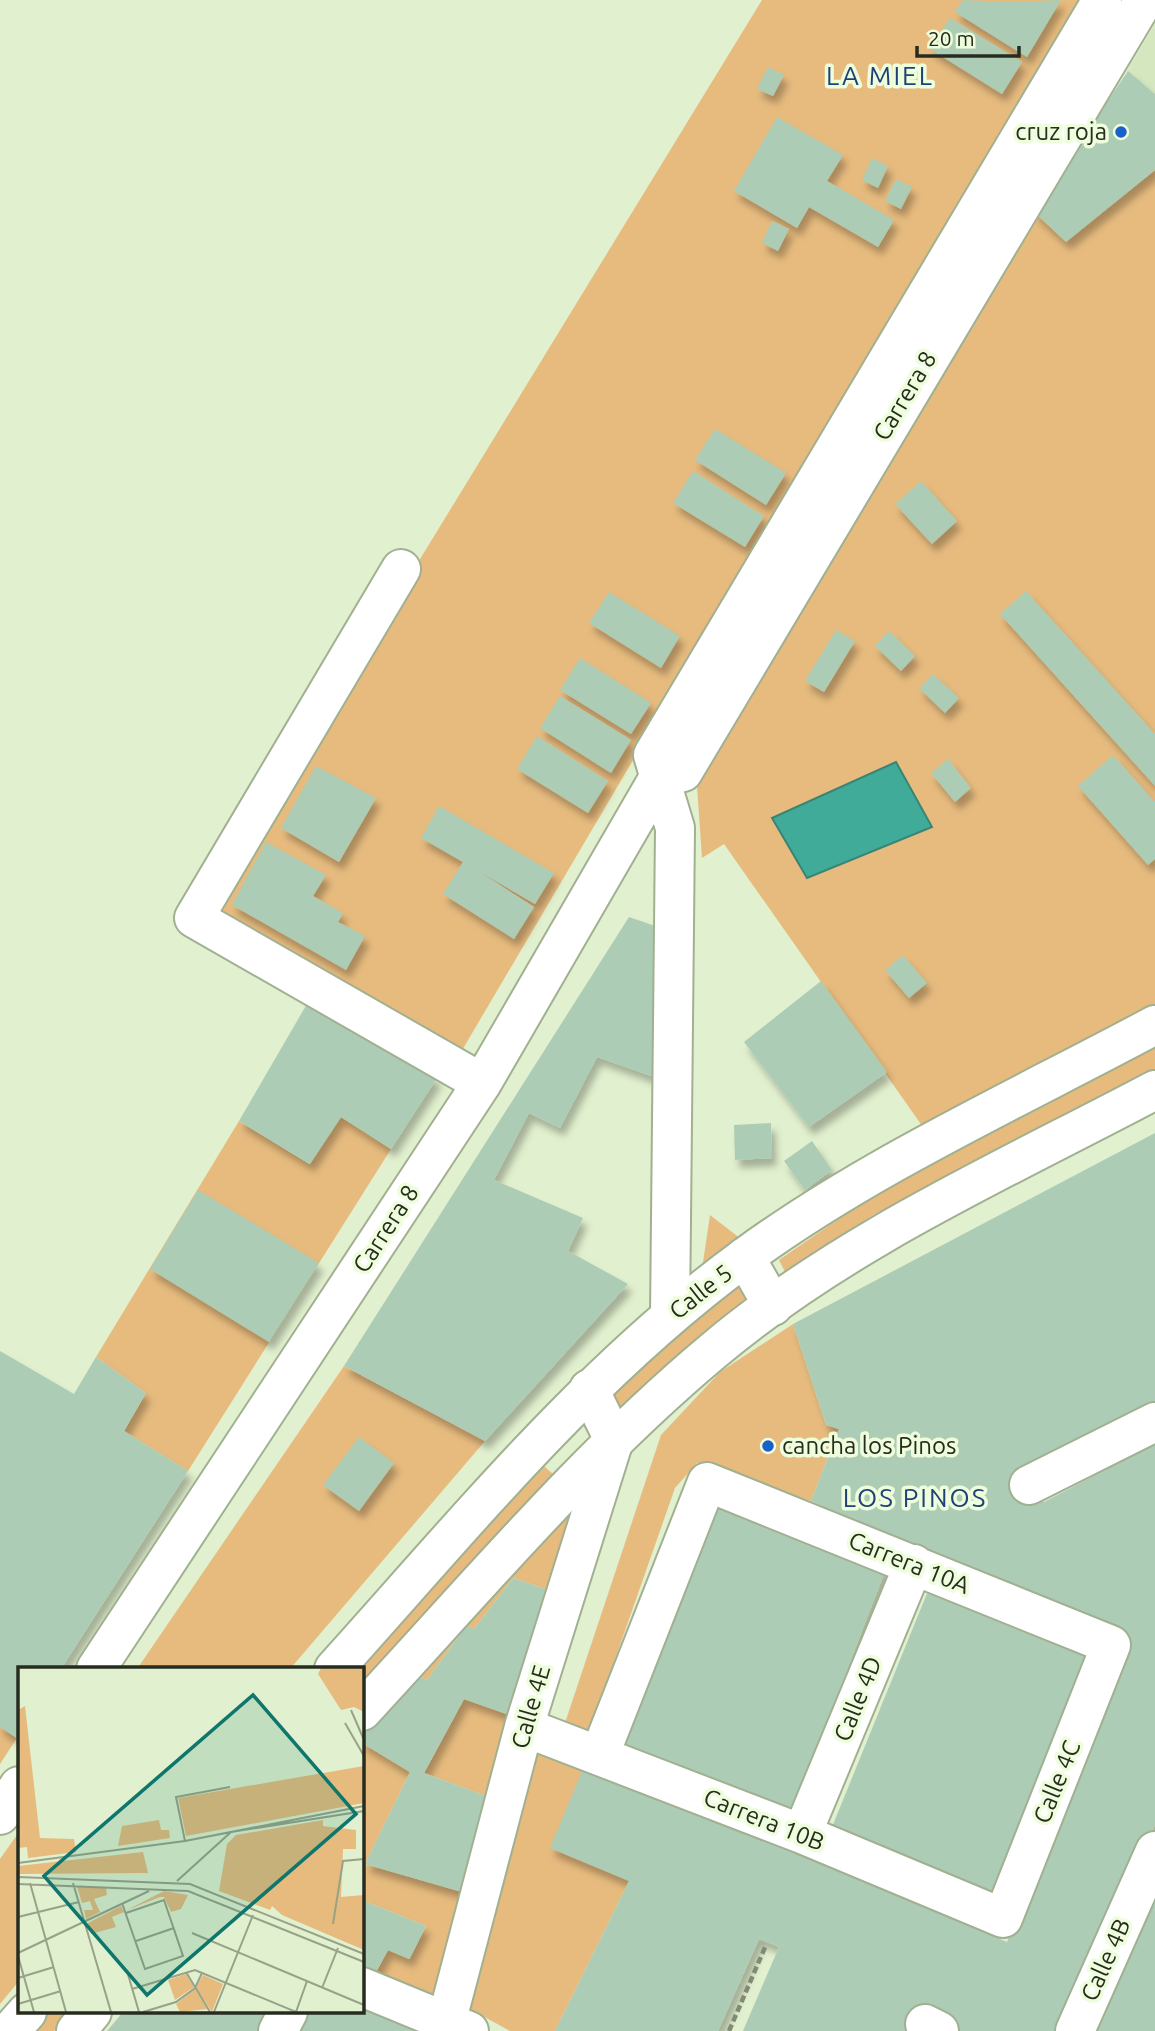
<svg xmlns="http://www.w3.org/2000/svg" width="1155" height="2031" font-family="Ubuntu,sans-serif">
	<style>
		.built { fill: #d5e7be }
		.green { fill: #e7bb7e }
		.water { fill: #41ab99; stroke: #398575; stroke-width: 2 }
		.building { fill: #acccb5; filter: url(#shadow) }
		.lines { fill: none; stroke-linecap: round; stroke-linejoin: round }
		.minor-casing { stroke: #a1b090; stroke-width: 42 }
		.major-casing { stroke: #a1b090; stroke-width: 42 }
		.path { stroke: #808a74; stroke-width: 4.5; stroke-dasharray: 7 3.5; stroke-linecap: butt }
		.minor { stroke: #fff; stroke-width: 38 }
		.major { stroke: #fff; stroke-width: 38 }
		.poi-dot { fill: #1960cb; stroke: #eefddb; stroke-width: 2.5 }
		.labels { text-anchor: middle; stroke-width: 7; stroke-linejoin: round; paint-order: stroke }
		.poi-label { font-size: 24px; fill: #272c20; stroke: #eefddb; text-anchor: end }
		.street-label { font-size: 24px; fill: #272c20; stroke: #eefddb }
		.neighbourhood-label { font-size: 26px; letter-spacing: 2px; fill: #1f4177; stroke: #eefddb }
		.inset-road { fill: none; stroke: #97a288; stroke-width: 2 }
		.view { fill: #0f766e; fill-opacity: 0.15; stroke: #0f766e; stroke-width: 3.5 }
		.inset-edge { fill: none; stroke: #272c20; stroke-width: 3.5 }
	</style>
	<defs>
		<filter id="shadow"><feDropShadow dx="4.5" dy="8" stdDeviation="3.5" flood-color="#0004"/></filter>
	</defs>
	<rect width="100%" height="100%" fill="#e1f0ce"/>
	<path class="built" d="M1155,24V94L1127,71Z"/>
	<path class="green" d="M762,0H1081L461,1052L214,911L417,564Z
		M1155,170V1006L925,1130L724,844L702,858L696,772L1033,211L1066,241Z
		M1155,1045V1070L873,1215L786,1274L779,1260L863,1202Z
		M341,1117L391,1149L188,1471L124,1431L146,1393L96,1357L239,1121L309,1164Z
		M710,1215L741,1239L702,1269Z
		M736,1283L746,1300L620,1410L608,1396Z
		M793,1324L826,1425L839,1429L811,1501L697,1463L675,1488L587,1739L563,1729L661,1435L720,1372Z
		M344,1366L485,1441L290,1669H137Z
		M535,1458L554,1475L362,1686V1669H344Z
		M590,1491L557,1593L513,1578L474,1629L466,1626L427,1680L415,1674Z
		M464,1699L515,1717L494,1799L424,1773Z
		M0,1727L17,1738L0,1764Z
		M362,1743L410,1772L365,1864L469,1894L439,2004L375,1974L388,1950L410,1959L426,1926L362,1900Z
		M535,1745L585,1764L629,1881L555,2031H510L470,2009Z
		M19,1832V1981L0,2004V1859Z
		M48,2012H70L54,2031H32Z"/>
	<path class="water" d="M896,762L932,827L807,878L772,818Z"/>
	<path class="building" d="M963,0L1009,2L1061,0L1027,57L955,12Z
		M950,18L1022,62L1002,94L930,49Z
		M768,67L784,75L773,96L757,89Z
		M1128,71L1155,94V170L1066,242L1033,211Z
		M777,117L843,155L827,181L894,220L878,247L809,207L797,228L734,191Z
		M872,158L888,166L878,188L862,180Z
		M896,179L912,187L901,209L885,201Z
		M772,221L789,229L778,251L762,243Z
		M715,429L786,473L766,505L695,460Z
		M693,471L764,516L745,547L673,503Z
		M921,481L957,521L932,544L895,504Z
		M1026,591L1155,734V786L1000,614Z
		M609,592L680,636L661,668L589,623Z
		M836,630L855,641L824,692L805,681Z
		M889,631L915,656L901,671L875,646Z
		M580,658L651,703L631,734L560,690Z
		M933,674L959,698L945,713L919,688Z
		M560,696L631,740L611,773L540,728Z
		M537,736L608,781L588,813L517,769Z
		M1113,755L1155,802V859L1148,865L1078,786Z
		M948,759L971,788L955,802L931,773Z
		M316,766L376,798L339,862L281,828Z
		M439,806L554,873L535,904L480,872L534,907L514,939L443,894L463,862L421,838Z
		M266,842L326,875L313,896L343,913L338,922L365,936L346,970L232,905Z
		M629,917L664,929L654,1077L597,1057L560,1128L529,1113L494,1180L583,1218L568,1251L628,1284L485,1441L344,1366Z
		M903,955L927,983L909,998L885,970Z
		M821,981L887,1072L809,1127L744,1042Z
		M311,997L437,1078L391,1149L341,1117L310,1164L239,1121Z
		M771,1123L772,1158L735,1160L734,1125Z
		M1155,1133V1409L1006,1486L1044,1502L1155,1444V1825L1057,2031H743L779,1947L759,1939L718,2031H555L629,1881L550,1848L585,1764L1007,1942L1128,1639L811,1501L839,1429L826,1425L793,1324Z
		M812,1141L832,1170L805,1190L784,1161Z
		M198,1190L319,1263L269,1342L150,1269Z
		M0,1351L74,1394L96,1357L146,1393L124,1431L188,1471L61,1669H19L17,1738L0,1727Z
		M359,1437L394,1463L359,1511L323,1485Z
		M722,1499L887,1566L790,1817L622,1745Z
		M513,1578L557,1593L515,1717L464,1699L424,1773L494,1799L469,1894L365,1864L410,1772L362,1743V1736L415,1674L427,1680L466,1626L474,1629Z
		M930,1586L1095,1653L998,1904L830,1832Z
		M1155,1885V2031H1089Z
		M362,1900L426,1926L409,1959L388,1950L375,1974L362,1968Z
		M362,1999L437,2031H292L301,2012H362Z
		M123,2012H278L267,2031H107Z"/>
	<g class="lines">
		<defs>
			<path id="minor" d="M401,569L194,918L482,1083
				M745,1257L773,1306
				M670,1316L675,828L653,755L1102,0
				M1029,1485L1155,1422
				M96,1669L482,1083L658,779L683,772L1144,0
				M524,1727L802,1834L1003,1918L1111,1645L707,1482L600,1754
				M0,1815L19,1786
				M802,1834L914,1564
				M362,1987L469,2031
				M925,2024L939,2031
				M278,2031L288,2012
				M444,2031L524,1727L614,1440L589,1389
				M1075,2031L1155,1851"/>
			<path id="major" d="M334,1669C464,1525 588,1372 745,1257C869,1166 1019,1098 1155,1025
				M362,1711C476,1588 585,1458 713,1351C845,1240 1004,1170 1155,1090
				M10,2031L27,2012
				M76,2031L92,2012"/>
		</defs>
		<use href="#minor" class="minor-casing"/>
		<use href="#major" class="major-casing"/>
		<path class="path" d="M729,2031L766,1945"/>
		<use href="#minor" class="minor"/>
		<use href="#major" class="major"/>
	</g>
	<g class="poi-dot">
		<circle cx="1121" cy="132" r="7"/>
		<circle cx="768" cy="1446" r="7"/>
	</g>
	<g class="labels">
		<g class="poi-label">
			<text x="1107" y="140">cruz roja</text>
			<text x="782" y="1454" text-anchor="start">cancha los Pinos</text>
		</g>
		<g class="street-label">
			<text transform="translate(905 396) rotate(-59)" y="8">Carrera 8</text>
			<text transform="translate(386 1229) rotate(-57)" y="8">Carrera 8</text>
			<text transform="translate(701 1292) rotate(-38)" y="8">Calle 5</text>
			<text transform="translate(909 1563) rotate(22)" y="8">Carrera 10A</text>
			<text transform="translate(858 1699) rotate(-68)" y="8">Calle 4D</text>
			<text transform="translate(531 1707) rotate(-74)" y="8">Calle 4E</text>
			<text transform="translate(1057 1782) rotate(-68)" y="8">Calle 4C</text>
			<text transform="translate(764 1820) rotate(22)" y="8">Carrera 10B</text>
			<text transform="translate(1106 1960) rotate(-66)" y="8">Calle 4B</text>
		</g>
		<g class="neighbourhood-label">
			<text x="880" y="85">LA MIEL</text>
			<text x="915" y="1507">LOS PINOS</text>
		</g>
	</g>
	<g transform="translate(18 1667)">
		<rect width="346" height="346" fill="#e1f0ce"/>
		<path d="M303,1H346V45L336,40L323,43L300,7ZM7,39L22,171L56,172L58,185L10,191L9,180L0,181V43ZM346,99V136L168,169L160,131ZM141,153L143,163H151L152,171L100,179L104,159ZM305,153V159L338,163V182H325L323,230L346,228V283L264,248L254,239L252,243L201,224L209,177L218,168ZM125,185L130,206L0,207V199ZM59,220H88L89,228L76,232L82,245L68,252L66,243H75L72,234L64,236ZM146,224L170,228L163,242L153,245L146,230H142L109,243ZM103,239L106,245L94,250L98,260L73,267L70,256ZM168,307L176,320L157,333L150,313ZM185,308L205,317L194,345L178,321ZM177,322L189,342L162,345L158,337Z" fill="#e7bb7e"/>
		<path class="inset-road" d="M333,43L346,73M327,56L346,89M213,165L346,144M167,174L158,130L212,120M0,196L167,174L346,139M0,210L172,217L346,287M159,214L213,165M12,216L48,345M55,216L93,345M0,217L170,224L346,295M104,236L127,302L165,289L146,233L108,246M0,250L61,235M315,257L325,194L346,192M174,266L346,338M118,274L156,261M0,286L131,224M0,289L16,345M109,304L121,345M168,305L192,345M0,311L36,300M304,321L320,281M114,322L177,303L278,345L289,314M0,337L43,324M125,345L158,335L177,321L184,306M196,345L235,248"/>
		<path class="view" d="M235,28L338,147L129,328L26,209Z"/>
		<rect width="346" height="346" class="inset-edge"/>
	</g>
	<path d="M917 46v10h102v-10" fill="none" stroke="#272c20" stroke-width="3.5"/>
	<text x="928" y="46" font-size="21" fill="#272c20" stroke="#eefddb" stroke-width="5" paint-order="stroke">20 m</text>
</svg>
